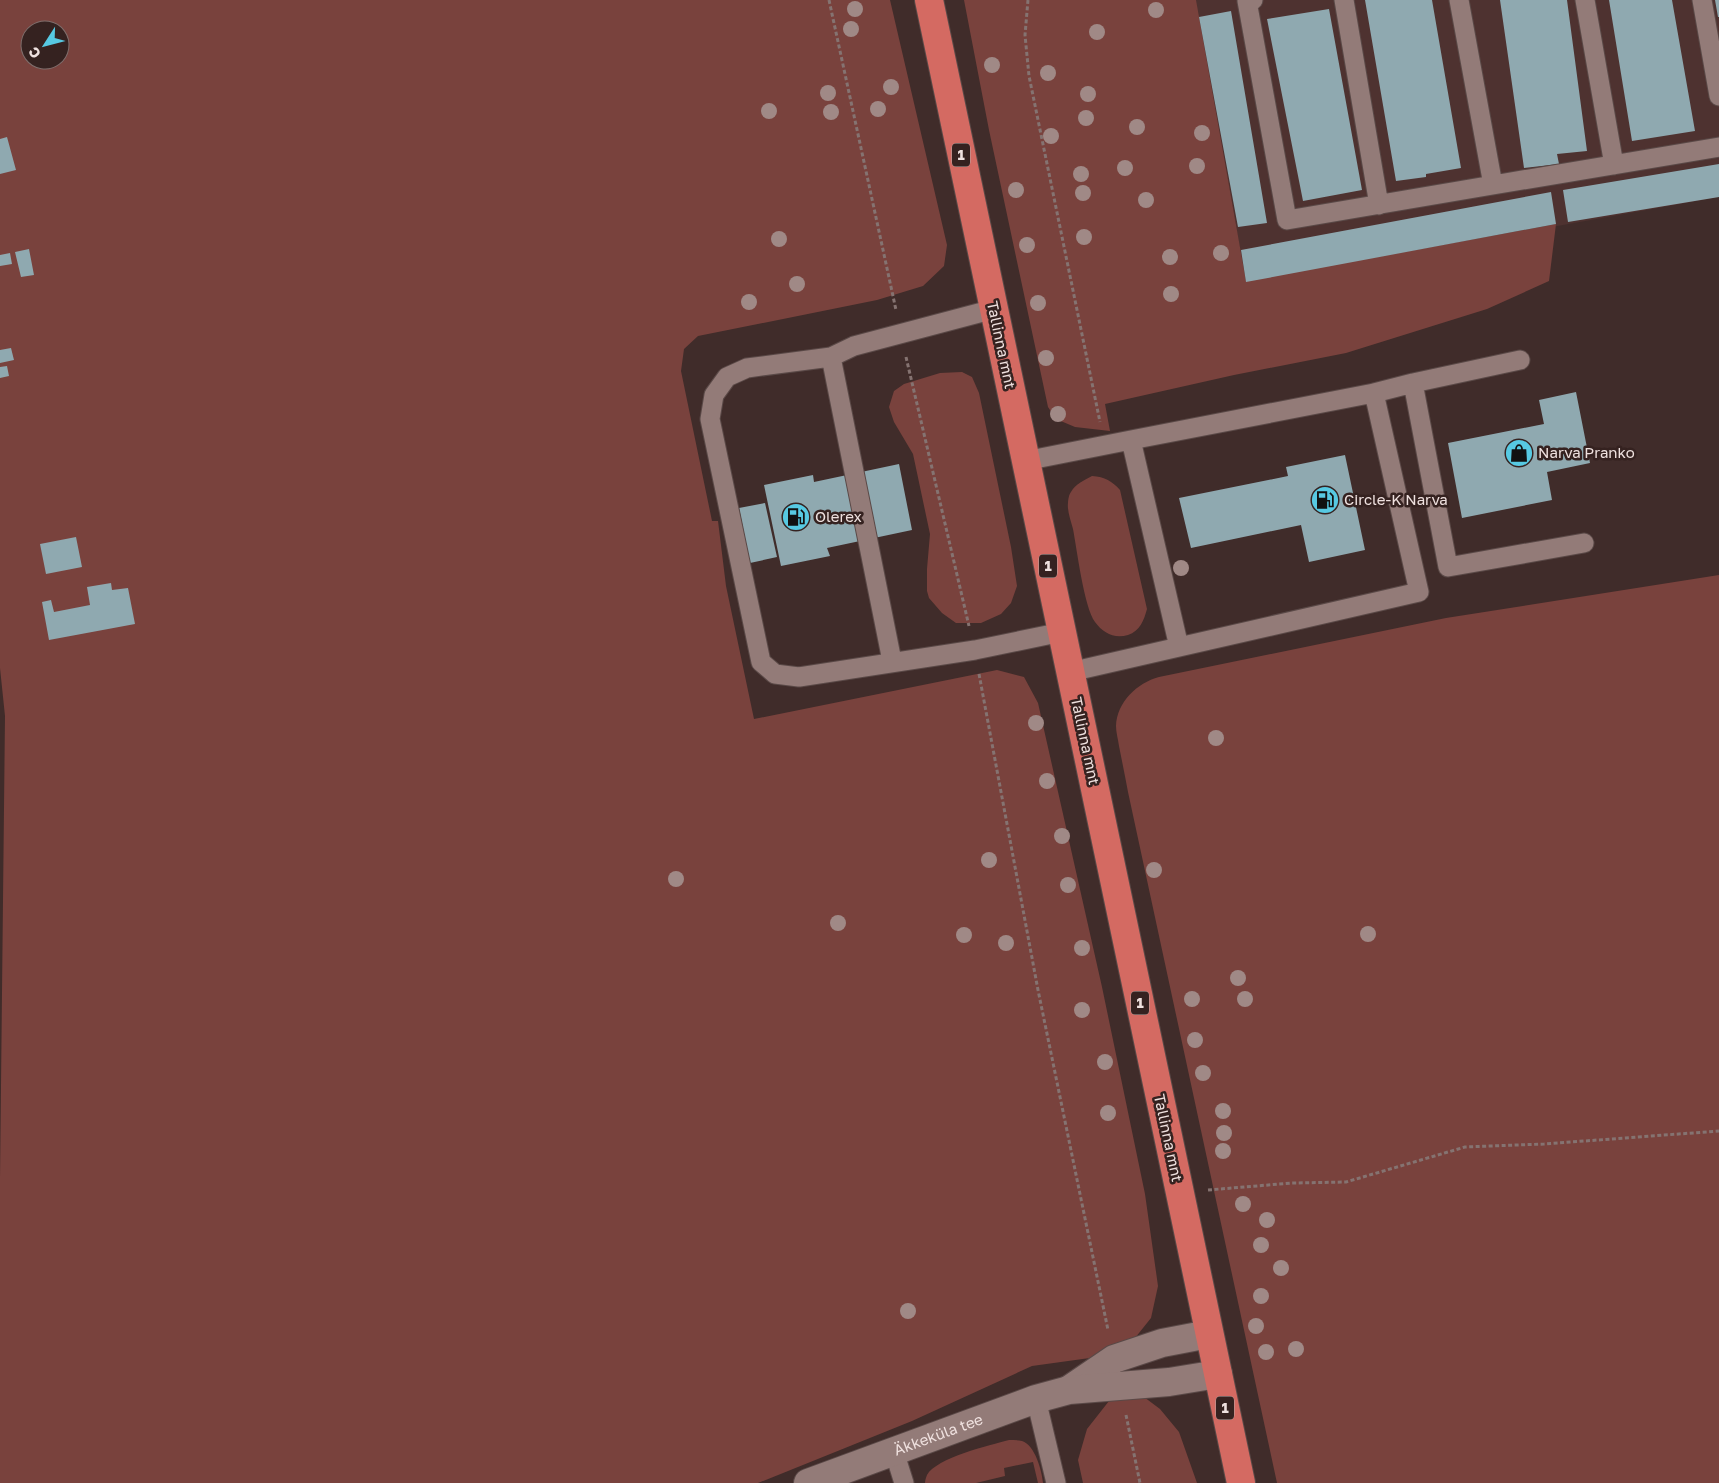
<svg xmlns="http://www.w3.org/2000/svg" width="1719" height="1483" font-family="'Golos Text',sans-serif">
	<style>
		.built { fill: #4e3230 }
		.green { fill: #79423d; fill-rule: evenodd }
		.building { fill: #8fa9b0 }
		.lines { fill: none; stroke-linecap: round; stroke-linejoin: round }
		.service-casing { stroke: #5a4947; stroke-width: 21 }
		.minor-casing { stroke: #5a4947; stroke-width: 30 }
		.trunk-casing { stroke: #5a4947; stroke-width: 30 }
		.path { stroke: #857371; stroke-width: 3; stroke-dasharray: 4 2.5; stroke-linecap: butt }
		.service { stroke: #937b78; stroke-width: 19 }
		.minor { stroke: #937b78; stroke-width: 28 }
		.trunk { stroke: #d46a62; stroke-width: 28 }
		.tree { fill: #a08986 }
		.labels { text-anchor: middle; stroke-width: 5; stroke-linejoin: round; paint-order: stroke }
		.shield { fill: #352220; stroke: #b7a8a6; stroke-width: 1 }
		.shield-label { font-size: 14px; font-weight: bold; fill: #efe1df }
		.street-label { font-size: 15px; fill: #efe1df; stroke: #352220 }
		.poi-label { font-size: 15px; fill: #efe1df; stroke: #352220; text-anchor: start }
	</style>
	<rect width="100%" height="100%" fill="#402c2a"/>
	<path class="built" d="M1195,0H1719V197L1246,282Z"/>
	<path class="green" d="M0,0H890L947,245L944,266L923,286L877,300L698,336L684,349L681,371L712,521H718L726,586L754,719L997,670L1024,677L1038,703L1102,987L1145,1194L1158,1286L1151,1318L1135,1338L1097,1357L1032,1366L912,1421L758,1483H0V1178L5,716L0,668ZM30,30H60V60H30Z
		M964,0H1196L1246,281L1556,224L1549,281L1487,309L1346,353L1234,375L1105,404L1110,431L1075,427L1056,419L1048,407L989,130Z
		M962,372L972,377L979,393L1011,547L1017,586L1011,603L1001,614L981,623H956L942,613L929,598L927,591V569L930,534L913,454L894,422L889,407L894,391L904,384L940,373Z
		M1092,476C1105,477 1112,481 1120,490L1147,609C1144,620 1140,631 1128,635C1114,639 1103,633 1095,622C1084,607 1077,550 1073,529C1071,521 1067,511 1068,503C1068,500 1069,494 1071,492C1075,484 1085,480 1092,476Z
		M1719,575V1483H1277L1128,792C1125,776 1122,761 1119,746C1118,739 1116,732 1116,726C1117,702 1137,683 1159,677L1446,618Z
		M1140,1394L1160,1409L1179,1432L1197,1483H1083L1078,1460L1087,1429L1109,1401Z
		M1009,1440C1013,1440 1018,1440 1022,1441C1035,1445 1042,1471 1043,1483H1038L1033,1462L1004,1468L1005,1476L976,1483H925C925,1480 926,1478 927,1475C936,1458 990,1445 1009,1440Z"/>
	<path class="building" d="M1365,0H1432L1461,168L1426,174V177L1396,181Z
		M1500,0H1567L1587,151L1557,154L1559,164L1524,168Z
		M1609,0H1672L1695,131L1632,141Z
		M1715,0H1719V17H1718Z
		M1329,9L1362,190L1303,201L1267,19Z
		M1231,11L1267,223L1238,227L1199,17Z
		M7,137L16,170L0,174V139Z
		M1719,164V197L1568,222L1563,190Z
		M1551,192L1556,224L1246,282L1241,250Z
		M29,249L34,275L21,277L15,252Z
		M10,253L12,264L0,266V255Z
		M11,348L14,360L0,363V350Z
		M7,366L9,376L0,378V367Z
		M1576,392L1590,463L1547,472L1552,500L1462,518L1448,443L1544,424L1539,400Z
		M1345,455L1365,550L1309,562L1301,525L1191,548L1179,498L1288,476L1286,467Z
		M899,464L912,530L827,548L830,556L781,566L764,485L813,475L814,482Z
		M765,503L777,557L750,563L739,508Z
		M76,537L82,567L46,574L40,544Z
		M111,583L112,590L128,588L135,624L49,640L42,602L51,600L54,612L90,605L87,587Z"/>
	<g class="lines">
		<defs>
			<path id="service" d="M1253,0L1247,1L1287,220L1493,185
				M1344,0L1379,205
				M1459,0L1493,185L1719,147
				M1585,0L1614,165
				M1702,0L1719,96
				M994,309L854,346L831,357L747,368L727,377L714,395L710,419L761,662L775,674L799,677L975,650L1062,632
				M831,357L892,661
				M1413,383L1520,360
				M1374,393L1413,383L1448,567L1584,543
				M1131,440L1374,393L1419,592L1179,647
				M1025,461L1131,440L1179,647L1070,672
				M1036,1399L1056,1483
				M894,1451L904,1483"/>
			<g id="minor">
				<path d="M1070,1389L1114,1359L1162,1343L1209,1334"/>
				<path id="s1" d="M808,1483L1036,1399L1069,1390L1169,1382L1218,1374"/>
			</g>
			<path id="trunk" d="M929,0L1241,1483"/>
		</defs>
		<use href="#service" class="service-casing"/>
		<use href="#minor" class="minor-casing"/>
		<use href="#trunk" class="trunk-casing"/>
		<path class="path" d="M829,0L896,310
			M1028,0L1025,35L1029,76L1100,422
			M906,357L969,626
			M979,674L1038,990L1108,1330
			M1208,1190L1292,1183L1346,1182L1465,1147L1544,1144L1719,1131
			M1126,1415L1140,1483"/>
		<use href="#service" class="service"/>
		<use href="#minor" class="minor"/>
		<use href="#trunk" class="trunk"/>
	</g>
	<g class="tree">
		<circle cx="855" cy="9" r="8"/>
		<circle cx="1156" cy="10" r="8"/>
		<circle cx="851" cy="29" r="8"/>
		<circle cx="1097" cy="32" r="8"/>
		<circle cx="992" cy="65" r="8"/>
		<circle cx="1048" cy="73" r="8"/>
		<circle cx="891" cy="87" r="8"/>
		<circle cx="828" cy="93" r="8"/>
		<circle cx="1088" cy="94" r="8"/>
		<circle cx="878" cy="109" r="8"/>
		<circle cx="769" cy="111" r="8"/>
		<circle cx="831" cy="112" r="8"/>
		<circle cx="1086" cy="118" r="8"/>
		<circle cx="1137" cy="127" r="8"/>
		<circle cx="1202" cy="133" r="8"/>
		<circle cx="1051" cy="136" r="8"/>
		<circle cx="1197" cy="166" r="8"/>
		<circle cx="1125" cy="168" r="8"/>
		<circle cx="1081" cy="174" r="8"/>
		<circle cx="1016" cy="190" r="8"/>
		<circle cx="1083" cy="193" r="8"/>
		<circle cx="1146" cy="200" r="8"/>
		<circle cx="1084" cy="237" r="8"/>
		<circle cx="779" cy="239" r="8"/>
		<circle cx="1027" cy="245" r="8"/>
		<circle cx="1221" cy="253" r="8"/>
		<circle cx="1170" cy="257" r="8"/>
		<circle cx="797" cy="284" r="8"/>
		<circle cx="1171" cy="294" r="8"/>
		<circle cx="749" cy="302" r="8"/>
		<circle cx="1038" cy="303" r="8"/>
		<circle cx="1046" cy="358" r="8"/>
		<circle cx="1058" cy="414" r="8"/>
		<circle cx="1181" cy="568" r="8"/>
		<circle cx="1036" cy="723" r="8"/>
		<circle cx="1216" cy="738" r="8"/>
		<circle cx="1047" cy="781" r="8"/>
		<circle cx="1062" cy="836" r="8"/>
		<circle cx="989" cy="860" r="8"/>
		<circle cx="1154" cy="870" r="8"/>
		<circle cx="676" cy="879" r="8"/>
		<circle cx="1068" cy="885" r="8"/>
		<circle cx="838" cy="923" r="8"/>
		<circle cx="1368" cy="934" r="8"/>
		<circle cx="964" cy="935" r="8"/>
		<circle cx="1006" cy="943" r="8"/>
		<circle cx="1082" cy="948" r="8"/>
		<circle cx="1238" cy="978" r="8"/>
		<circle cx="1192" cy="999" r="8"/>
		<circle cx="1245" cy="999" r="8"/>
		<circle cx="1082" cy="1010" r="8"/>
		<circle cx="1195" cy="1040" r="8"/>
		<circle cx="1105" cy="1062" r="8"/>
		<circle cx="1203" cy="1073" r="8"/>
		<circle cx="1223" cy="1111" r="8"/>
		<circle cx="1108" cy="1113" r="8"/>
		<circle cx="1224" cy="1133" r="8"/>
		<circle cx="1223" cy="1151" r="8"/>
		<circle cx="1243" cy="1204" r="8"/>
		<circle cx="1267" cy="1220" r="8"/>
		<circle cx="1261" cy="1245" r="8"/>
		<circle cx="1281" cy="1268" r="8"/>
		<circle cx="1261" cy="1296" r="8"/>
		<circle cx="908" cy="1311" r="8"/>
		<circle cx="1256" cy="1326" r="8"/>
		<circle cx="1296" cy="1349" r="8"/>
		<circle cx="1266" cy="1352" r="8"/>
	</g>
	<defs>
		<symbol id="shop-disc" viewBox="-11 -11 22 22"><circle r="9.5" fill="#57c9e2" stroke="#352220"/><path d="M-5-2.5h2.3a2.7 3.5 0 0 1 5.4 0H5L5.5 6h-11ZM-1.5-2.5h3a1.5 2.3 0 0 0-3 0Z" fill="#111"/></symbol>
		<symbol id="fuel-disc" viewBox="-11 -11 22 22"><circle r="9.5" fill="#57c9e2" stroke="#352220"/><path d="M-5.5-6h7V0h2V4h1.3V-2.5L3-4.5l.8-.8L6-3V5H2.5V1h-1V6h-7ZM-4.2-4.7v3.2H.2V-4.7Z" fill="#111"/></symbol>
	</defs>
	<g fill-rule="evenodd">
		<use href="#shop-disc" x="1503" y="437" width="32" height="32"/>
		<use href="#fuel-disc" x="1309" y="484" width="32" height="32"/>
		<use href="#fuel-disc" x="780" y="501" width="32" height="32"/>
	</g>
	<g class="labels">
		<g class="shield">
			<rect x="952" y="143.5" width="18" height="23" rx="4"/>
			<rect x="1039" y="554.5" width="18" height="23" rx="4"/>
			<rect x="1131" y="991.5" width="18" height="23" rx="4"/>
			<rect x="1216" y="1396.5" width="18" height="23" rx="4"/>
		</g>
		<g class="shield-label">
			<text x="961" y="160">1</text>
			<text x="1048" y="571">1</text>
			<text x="1140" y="1008">1</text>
			<text x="1225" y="1413">1</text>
		</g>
		<g class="street-label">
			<text transform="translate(1001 345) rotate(78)" y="5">Tallinna mnt</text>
			<text transform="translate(1085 741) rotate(78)" y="5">Tallinna mnt</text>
			<text transform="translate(1168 1138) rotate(78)" y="5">Tallinna mnt</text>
			<text dy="5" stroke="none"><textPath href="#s1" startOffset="139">Äkkeküla tee</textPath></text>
		</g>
		<g class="poi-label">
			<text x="1538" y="458">Narva Pranko</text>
			<text x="1344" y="505">Circle-K Narva</text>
			<text x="815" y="522">Olerex</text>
		</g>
	</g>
	<g transform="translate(45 45) rotate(234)"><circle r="24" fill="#352220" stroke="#7f6e6c"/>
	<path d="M0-4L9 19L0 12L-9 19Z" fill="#57c9e2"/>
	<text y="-8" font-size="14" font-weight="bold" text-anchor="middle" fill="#efe1df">С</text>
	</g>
</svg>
